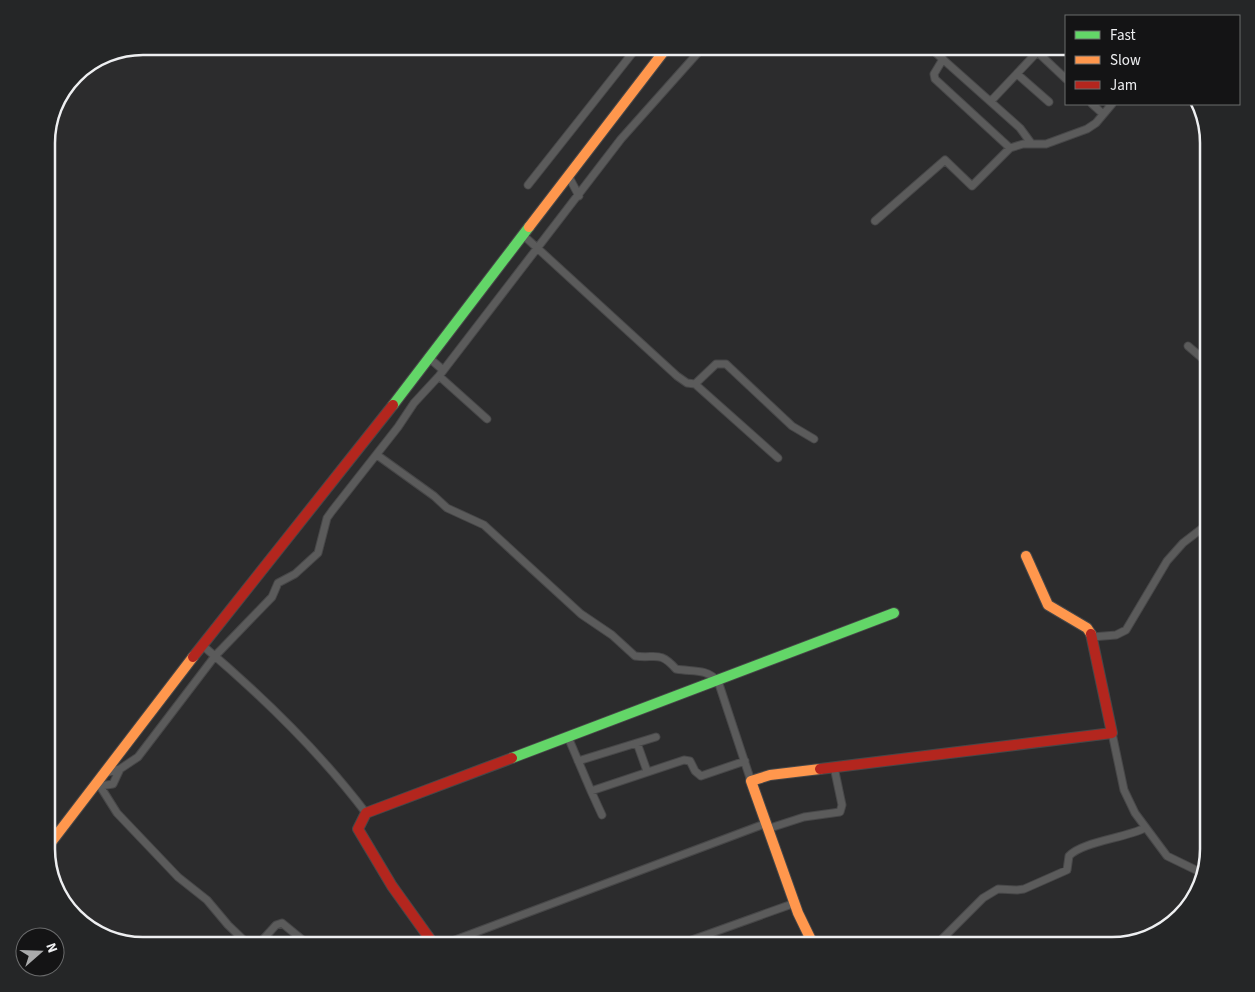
<svg xmlns="http://www.w3.org/2000/svg" width="1255" height="992" font-family="'Source Sans 3',sans-serif">
	<style>
		.lines { fill: none; stroke-linecap: round; stroke-linejoin: round }
		.street-casing { stroke: #474748; stroke-width: 9 }
		.fast-casing { stroke: #474748; stroke-width: 12 }
		.slow-casing { stroke: #474748; stroke-width: 12 }
		.jam-casing { stroke: #474748; stroke-width: 12 }
		.street { stroke: #5b5b5b; stroke-width: 7 }
		.fast { stroke: #63d668; stroke-width: 10 }
		.slow { stroke: #ff974d; stroke-width: 10 }
		.jam { stroke: #b3261e; stroke-width: 10 }
		.rim { fill: none; stroke: #eeeff1; stroke-width: 2.5 }
	</style>
	<rect width="100%" height="100%" fill="#2c2c2d"/>
	<g class="lines">
		<defs>
			<path id="street" d="M928,46L1020,128L1031,143
				M1031,46L1066,79
				M943,59L934,74L935,79L1010,148
				M1017,74L1049,102
				M991,101L1043,46
				M1092,104L1103,114
				M569,177L579,196
				M528,185L638,46
				M875,221L945,160L972,186L1010,148L1023,144H1046L1087,129L1096,123L1112,104
				M523,235L677,376L687,383L695,384L778,458
				M1188,346L1209,364
				M428,357L443,370
				M439,376L487,419
				M695,384L716,364H726L792,426L814,439
				M377,455L434,496L447,508L484,525L581,614L612,635L635,656C656,659 659,650 676,669C693,672 705,668 718,681L751,781
				M1092,637L1116,635L1126,630L1167,561L1183,543L1209,523
				M202,645C261,695 319,751 366,813
				M1112,733L1124,790L1135,813L1167,856L1200,872
				M568,737L591,791L684,760L690,761L695,771L701,776L745,761
				M637,743L647,771
				M578,761L656,737
				M120,769L113,784L100,786L117,813L178,877L207,900L228,925L250,946
				M105,773L120,769L138,757L215,656L272,597L278,583L295,574L318,553L327,518L332,511L398,427L414,403L439,376L621,139L704,46
				M591,791L602,815
				M770,828L804,817L840,812L842,805L834,767
				M257,946L276,925L282,923L310,946
				M439,946L767,823
				M675,946L795,903
				M935,946L983,898L998,889L1017,890L1024,889L1067,870L1069,856C1081,842 1125,838 1145,828"/>
			<path id="fast" d="M393,405L529,227
				M512,758L894,613"/>
			<path id="slow" d="M529,227L668,46
				M1026,556L1048,605L1087,628L1091,634
				M46,849L193,657
				M814,946L798,913L751,781L770,775L820,769"/>
			<path id="jam" d="M193,657L393,405
				M820,769L1112,733L1091,634
				M435,946L392,886L358,829L366,813L512,758"/>
		</defs>
		<use href="#street" class="street-casing"/>
		<use href="#fast" class="fast-casing"/>
		<use href="#slow" class="slow-casing"/>
		<use href="#jam" class="jam-casing"/>
		<use href="#street" class="street"/>
		<use href="#fast" class="fast"/>
		<use href="#slow" class="slow"/>
		<use href="#jam" class="jam"/>
	</g>
	<path d="M0 0H1255V992H0ZM143 55H1112A88 88 0 0 1 1200 143V849A88 88 0 0 1 1112 937H143A88 88 0 0 1 55 849V143A88 88 0 0 1 143 55Z" fill="#252627" fill-rule="evenodd"/>
	<path class="rim" d="M143 55H1112A88 88 0 0 1 1200 143V849A88 88 0 0 1 1112 937H143A88 88 0 0 1 55 849V143A88 88 0 0 1 143 55Z"/>
	<rect x="1065" y="15" width="175" height="90" fill="#141415" stroke="#6b6c6d"/>
	<rect x="1075" y="31" width="25" height="8" fill="#63d668" stroke="#6b6c6d"/>
	<text x="1110" y="40" font-size="15" fill="#eeeff1">Fast</text>
	<rect x="1075" y="56" width="25" height="8" fill="#ff974d" stroke="#6b6c6d"/>
	<text x="1110" y="65" font-size="15" fill="#eeeff1">Slow</text>
	<rect x="1075" y="81" width="25" height="8" fill="#b3261e" stroke="#6b6c6d"/>
	<text x="1110" y="90" font-size="15" fill="#eeeff1">Jam</text>
	<g transform="translate(40 952) rotate(70)"><circle r="24" fill="#141415" stroke="#6b6c6d"/>
	<path d="M0-4L9 19L0 12L-9 19Z" fill="#aaabac"/>
	<text y="-8" font-size="14" font-weight="bold" text-anchor="middle" fill="#eeeff1">N</text>
	</g>
</svg>
